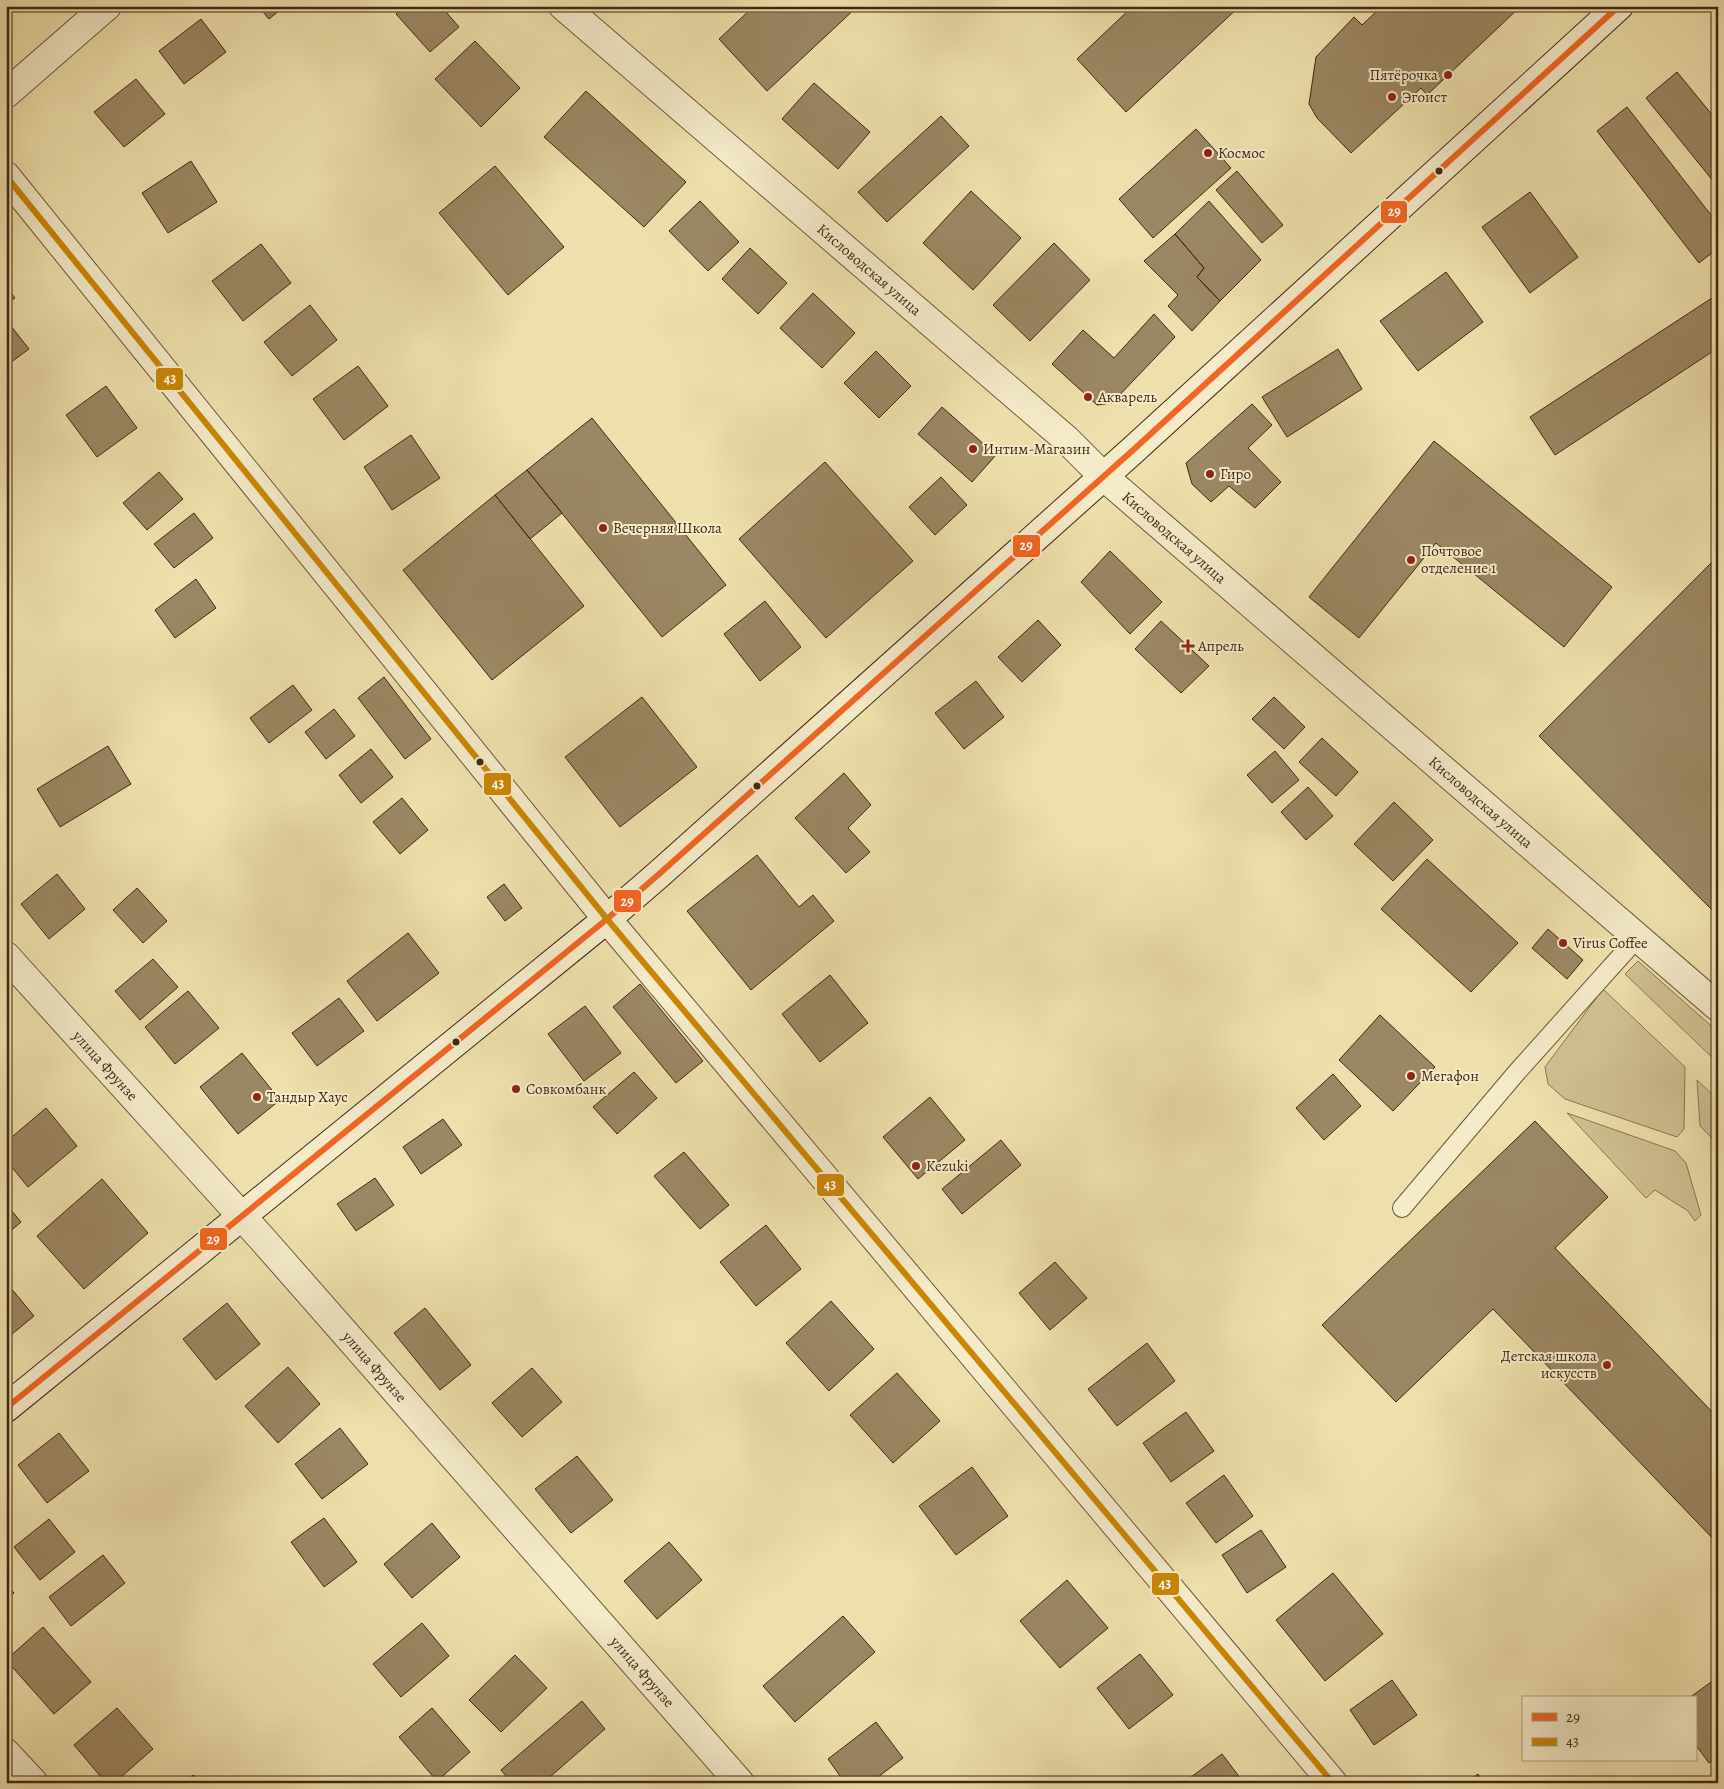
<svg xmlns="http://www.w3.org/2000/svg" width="1724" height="1789" font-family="Alegreya,serif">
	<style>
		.green { fill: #d1c192; stroke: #897452 }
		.building { fill: #9b8763; stroke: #412713 }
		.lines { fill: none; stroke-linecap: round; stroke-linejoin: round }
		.service-casing { stroke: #6c5539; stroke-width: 20 }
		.minor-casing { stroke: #6c5539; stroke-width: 30 }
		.tertiary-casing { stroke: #6c5539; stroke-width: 30 }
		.secondary-casing { stroke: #412713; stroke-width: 30 }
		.service { stroke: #f4ebc9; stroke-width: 18 }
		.minor { stroke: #f4ebc9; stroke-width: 28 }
		.tertiary { stroke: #f4ebc9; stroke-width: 28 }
		.secondary { stroke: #f4ebc9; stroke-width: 28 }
		.bus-1-casing { stroke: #f4ebc9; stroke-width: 10 }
		.bus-2-casing { stroke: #f4ebc9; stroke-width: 10 }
		.bus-1 { stroke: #f26522; stroke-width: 6 }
		.bus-2 { stroke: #ca8605; stroke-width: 6 }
		.poi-dot { fill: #8f2418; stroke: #f4ebc9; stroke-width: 2 }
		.bus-dot { fill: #412713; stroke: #f4ebc9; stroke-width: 2 }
		.labels { text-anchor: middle; stroke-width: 4; stroke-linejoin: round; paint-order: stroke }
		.poi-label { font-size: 15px; fill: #412713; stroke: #f4ebc9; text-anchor: start }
		.street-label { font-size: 15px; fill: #412713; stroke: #f4ebc9 }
		.line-badge { stroke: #f4ebc9; stroke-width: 2 }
		.badge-label { font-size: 14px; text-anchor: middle; font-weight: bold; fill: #fff }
	</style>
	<rect width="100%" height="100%" fill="#eee0ac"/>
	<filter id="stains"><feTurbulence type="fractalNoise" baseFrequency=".004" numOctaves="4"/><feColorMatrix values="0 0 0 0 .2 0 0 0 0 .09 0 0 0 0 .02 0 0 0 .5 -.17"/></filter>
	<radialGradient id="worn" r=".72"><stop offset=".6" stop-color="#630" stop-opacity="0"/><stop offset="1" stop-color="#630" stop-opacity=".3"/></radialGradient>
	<path class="green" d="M1638,961L1718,1032V1063L1625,974Z
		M1603,989L1685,1067L1684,1129L1677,1137L1565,1099L1548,1084L1545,1067Z
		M1697,1080L1715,1097L1714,1103L1718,1106V1144L1700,1126Z
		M1567,1113L1675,1151L1686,1163L1701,1215L1695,1221L1688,1211L1655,1190L1646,1198Z"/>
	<path class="building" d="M258,6H285L269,19Z
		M405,6H441L459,27L430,52L396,14Z
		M754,6H858L767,91L719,39Z
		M1133,6H1240L1126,112L1077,59Z
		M1382,6H1521L1427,95L1421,88L1351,153L1317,118L1309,104L1316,57L1354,17L1362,25Z
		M201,19L226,52L184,84L159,51Z
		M475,41L520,88L481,127L435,79Z
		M1677,72L1718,122V187L1646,98Z
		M136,79L165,114L124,147L94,112Z
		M814,83L870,132L838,169L782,119Z
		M586,91L686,182L644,227L544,137Z
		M1627,107L1718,224V248L1699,263L1597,131Z
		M941,116L969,146L887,222L858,192Z
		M1196,129L1231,168L1153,238L1119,199Z
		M191,161L217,202L168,233L142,193Z
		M495,166L564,247L508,295L439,213Z
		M1237,171L1283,225L1262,243L1216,190Z
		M971,191L1021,238L973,290L923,243Z
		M1530,192L1578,257L1530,293L1482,227Z
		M700,201L739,242L708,271L669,231Z
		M1209,201L1261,260L1220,301L1197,277L1204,268L1175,234Z
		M1175,234L1204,268L1197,277L1220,301L1192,331L1168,306L1178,295L1144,261Z
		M1054,243L1090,280L1030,341L993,305Z
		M261,244L291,283L243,321L212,281Z
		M750,248L787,283L758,314L722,279Z
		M1446,272L1483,322L1418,371L1380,321Z
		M6,286L15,298L6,304Z
		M813,293L855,333L822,368L780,328Z
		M1718,294V348L1555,455L1530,417Z
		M310,305L337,340L292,376L264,342Z
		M1154,314L1175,337L1112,403L1097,405L1052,364L1083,330L1114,358Z
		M7,321L29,349L6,366V322Z
		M1338,349L1362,389L1287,437L1262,397Z
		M876,351L911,386L879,418L844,383Z
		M358,366L388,406L344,440L313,399Z
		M106,386L137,428L97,457L66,415Z
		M1252,404L1272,425L1248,448L1281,482L1255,508L1229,486L1211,502L1192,484L1186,463Z
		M942,407L996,455L972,482L918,434Z
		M592,418L726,585L662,637L527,470Z
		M411,435L440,478L392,510L364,467Z
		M1434,441L1612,587L1564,647L1436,543L1359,638L1309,597Z
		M825,462L913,561L826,638L739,539Z
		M527,470L562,513L530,539L495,495Z
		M159,472L183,499L147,530L123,503Z
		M941,477L967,505L935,535L909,507Z
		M495,495L584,606L492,680L403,570Z
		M194,513L213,538L174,568L154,544Z
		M1110,551L1162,602L1130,634L1081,582Z
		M1718,556V916L1539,736Z
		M196,579L216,608L175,638L155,610Z
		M765,601L801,647L760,681L724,634Z
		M1038,620L1061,645L1022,682L998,657Z
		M1161,621L1209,666L1181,693L1135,649Z
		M384,677L431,739L405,759L358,698Z
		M976,681L1004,717L964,749L935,713Z
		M293,685L312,710L269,743L250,718Z
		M642,697L697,767L620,827L565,757Z
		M1274,697L1305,727L1284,749L1252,719Z
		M334,709L355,736L326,759L305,732Z
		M1322,738L1358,772L1336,796L1299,762Z
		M108,746L131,784L60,827L37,789Z
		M371,749L393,777L361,803L339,775Z
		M1275,751L1299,780L1272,803L1247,775Z
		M844,773L871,805L848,828L870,852L846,873L795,818Z
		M1308,787L1333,816L1306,840L1281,812Z
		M402,798L428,830L400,854L373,822Z
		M1394,802L1433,840L1393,881L1354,844Z
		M757,855L799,907L813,895L834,921L751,990L687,911Z
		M1427,859L1518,943L1471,992L1381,909Z
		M57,874L85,909L49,939L21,904Z
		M504,884L522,908L505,921L487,897Z
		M137,888L167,921L143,943L113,910Z
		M1548,929L1583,960L1567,979L1532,948Z
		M408,933L439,973L377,1021L347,981Z
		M153,959L178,987L140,1020L115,991Z
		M830,975L868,1023L820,1062L782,1014Z
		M640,984L703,1061L676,1083L613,1007Z
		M188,991L219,1028L175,1064L145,1027Z
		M339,998L364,1031L317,1066L292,1033Z
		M585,1006L621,1053L584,1081L548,1034Z
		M1380,1015L1435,1067L1393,1111L1339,1060Z
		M242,1053L280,1100L238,1134L200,1087Z
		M634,1072L657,1098L617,1134L593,1107Z
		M1333,1074L1361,1106L1324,1140L1296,1108Z
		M930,1097L965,1140L918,1179L883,1137Z
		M46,1108L77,1146L28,1187L6,1160V1142Z
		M443,1119L462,1145L421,1174L403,1147Z
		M1535,1121L1608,1197L1555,1248L1718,1418V1544L1493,1309L1396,1402L1322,1325Z
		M1001,1140L1021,1165L962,1214L942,1189Z
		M684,1152L729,1205L700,1229L654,1176Z
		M375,1178L394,1205L356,1231L337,1204Z
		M102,1179L148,1233L84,1289L37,1236Z
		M6,1204L21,1222L6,1235Z
		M766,1225L801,1269L756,1306L720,1262Z
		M1055,1262L1087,1298L1050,1330L1019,1293Z
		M6,1282L34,1316L6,1339Z
		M831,1301L874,1349L829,1391L786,1343Z
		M227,1303L260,1344L216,1380L183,1339Z
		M425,1308L471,1365L440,1390L394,1333Z
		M1147,1343L1175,1381L1117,1426L1088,1389Z
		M288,1367L320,1404L278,1443L245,1406Z
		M532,1368L562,1402L522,1437L492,1403Z
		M897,1373L940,1421L893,1463L850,1415Z
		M1186,1412L1214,1451L1171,1482L1143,1443Z
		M340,1428L368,1464L322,1499L295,1464Z
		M59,1433L89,1471L47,1503L18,1465Z
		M577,1456L613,1500L571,1533L535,1489Z
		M972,1467L1008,1516L956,1555L919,1506Z
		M1224,1475L1253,1516L1216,1543L1186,1503Z
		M324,1518L357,1562L324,1587L291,1542Z
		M49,1519L75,1552L40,1580L14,1547Z
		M432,1523L460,1557L412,1598L384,1564Z
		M1261,1530L1286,1567L1247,1593L1222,1555Z
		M669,1542L702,1580L657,1619L624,1581Z
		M103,1555L125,1583L71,1626L49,1597Z
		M1333,1573L1383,1634L1325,1681L1276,1620Z
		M1067,1580L1108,1628L1060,1668L1020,1621Z
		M6,1584L14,1593L6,1599Z
		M843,1616L875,1652L795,1722L763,1686Z
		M422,1623L449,1656L401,1697L373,1664Z
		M43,1627L91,1682L54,1714L6,1660Z
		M1140,1654L1173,1695L1129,1729L1097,1688Z
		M515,1655L547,1688L501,1732L469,1700Z
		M1718,1677V1756L1709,1763L1695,1744V1698H1689Z
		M1392,1680L1417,1715L1374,1745L1350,1710Z
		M582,1701L605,1729L543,1783H512L501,1770Z
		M117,1708L153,1749L114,1783H106L74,1745Z
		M432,1708L470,1752L437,1781L399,1737Z
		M876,1722L903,1758L870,1783H845L828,1759Z
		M1222,1754L1244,1783H1183Z
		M1478,1774L1484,1783H1466Z
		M193,1775L199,1783H185Z"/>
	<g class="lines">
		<defs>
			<path id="service" d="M1402,1208L1517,1072L1638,937"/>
			<g id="minor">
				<path id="s1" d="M1103,476L1718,1007"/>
				<path d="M607,919L1333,1783"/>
				<path id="s2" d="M6,956L265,1242L740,1783"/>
				<path d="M6,1753L34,1783"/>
			</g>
			<g id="tertiary">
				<path id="s3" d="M563,6L1066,439L1103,476"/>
				<path d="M6,94L107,6"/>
				<path d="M6,176L607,919"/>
			</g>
			<path id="secondary" d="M6,1408L607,919L658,875L1132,451L1619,6"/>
		</defs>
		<use href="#service" class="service-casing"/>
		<use href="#minor" class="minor-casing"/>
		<use href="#tertiary" class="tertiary-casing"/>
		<use href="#secondary" class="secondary-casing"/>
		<use href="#service" class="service"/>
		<use href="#minor" class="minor"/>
		<use href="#tertiary" class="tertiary"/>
		<use href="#secondary" class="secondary"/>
		<defs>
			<path id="bus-1" d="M6,1408L607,919L658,875L1132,451L1619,6"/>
			<path id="bus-2" d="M6,176L607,919L1333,1783"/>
		</defs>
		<use href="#bus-1" class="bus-1-casing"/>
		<use href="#bus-2" class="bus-2-casing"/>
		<use href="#bus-1" class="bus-1"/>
		<use href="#bus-2" class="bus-2"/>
	</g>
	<g class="poi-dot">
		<circle cx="1448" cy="75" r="5"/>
		<circle cx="1392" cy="97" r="5"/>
		<circle cx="1208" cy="153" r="5"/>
		<circle cx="1088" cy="397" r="5"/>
		<circle cx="973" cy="449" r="5"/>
		<circle cx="1210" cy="474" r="5"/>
		<circle cx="603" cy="528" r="5"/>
		<circle cx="1411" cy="560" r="5"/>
		<path d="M1185.5 638.5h5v5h5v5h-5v5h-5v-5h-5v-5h5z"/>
		<circle cx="1563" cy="943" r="5"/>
		<circle cx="1411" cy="1076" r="5"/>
		<circle cx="516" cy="1089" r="5"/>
		<circle cx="257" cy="1097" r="5"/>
		<circle cx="916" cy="1166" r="5"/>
		<circle cx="1607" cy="1365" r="5"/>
	</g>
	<g class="bus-dot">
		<circle cx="1439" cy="171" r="4.5"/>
		<circle cx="480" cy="762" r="4.5"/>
		<circle cx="757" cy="786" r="4.5"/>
		<circle cx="456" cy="1042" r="4.5"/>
	</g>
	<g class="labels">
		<g class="poi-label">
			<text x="1438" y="80" text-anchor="end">Пятёрочка</text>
			<text x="1402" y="102">Эгоист</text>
			<text x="1218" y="158">Космос</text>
			<text x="1098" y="402">Акварель</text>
			<text x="983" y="454">Интим-Магазин</text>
			<text x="1220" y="479">Гиро</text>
			<text x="613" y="533">Вечерняя Школа</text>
			<text x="1421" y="556">Почтовое<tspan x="1421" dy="17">отделение 1</tspan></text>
			<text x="1198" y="651">Апрель</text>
			<text x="1573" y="948">Virus Coffee</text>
			<text x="1421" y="1081">Мегафон</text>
			<text x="526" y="1094">Совкомбанк</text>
			<text x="267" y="1102">Тандыр Хаус</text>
			<text x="926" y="1171">Kezuki</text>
			<text x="1597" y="1361" text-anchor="end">Детская школа<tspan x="1597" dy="17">искусств</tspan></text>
		</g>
		<g class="street-label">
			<text dy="5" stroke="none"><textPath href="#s3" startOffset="404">Кисловодская улица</textPath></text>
			<text dy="5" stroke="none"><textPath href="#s1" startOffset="94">Кисловодская улица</textPath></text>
			<text dy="5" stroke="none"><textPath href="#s1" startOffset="499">Кисловодская улица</textPath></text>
			<text dy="5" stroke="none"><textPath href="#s2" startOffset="148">улица Фрунзе</textPath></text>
			<text dy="5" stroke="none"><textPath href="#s2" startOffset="552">улица Фрунзе</textPath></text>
			<text dy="5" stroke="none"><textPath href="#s2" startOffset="958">улица Фрунзе</textPath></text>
		</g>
	</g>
	<g class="line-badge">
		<rect x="1380" y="200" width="28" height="24" rx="5" fill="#f26522"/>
		<rect x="155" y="367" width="29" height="24" rx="5" fill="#ca8605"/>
		<rect x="1012" y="534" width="29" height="24" rx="5" fill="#f26522"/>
		<rect x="483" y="772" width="29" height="24" rx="5" fill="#ca8605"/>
		<rect x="613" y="889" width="29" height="24" rx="5" fill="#f26522"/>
		<rect x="816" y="1173" width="29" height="24" rx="5" fill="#ca8605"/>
		<rect x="199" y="1227" width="29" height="24" rx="5" fill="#f26522"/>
		<rect x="1151" y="1572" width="29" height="24" rx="5" fill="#ca8605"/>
	</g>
	<g class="badge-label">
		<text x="1394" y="216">29</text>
		<text x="170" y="383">43</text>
		<text x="1026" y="550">29</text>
		<text x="498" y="788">43</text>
		<text x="627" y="906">29</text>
		<text x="830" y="1189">43</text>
		<text x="213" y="1244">29</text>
		<text x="1165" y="1588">43</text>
	</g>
	<rect width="1724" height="1789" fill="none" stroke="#eee0ac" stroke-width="25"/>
	<rect x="8" y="8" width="1709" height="1774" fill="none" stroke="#412713" stroke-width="2.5"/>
	<rect x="12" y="12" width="1699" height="1764" fill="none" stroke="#412713"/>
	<rect x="1522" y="1696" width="175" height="65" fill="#f4ebc9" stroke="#ac9d80"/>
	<rect x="1532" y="1713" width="25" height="8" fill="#f26522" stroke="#ac9d80"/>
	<text x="1566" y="1722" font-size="15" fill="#412713">29</text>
	<rect x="1532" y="1738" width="25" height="8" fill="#ca8605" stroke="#ac9d80"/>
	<text x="1566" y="1746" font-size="15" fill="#412713">43</text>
	<rect width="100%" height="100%" filter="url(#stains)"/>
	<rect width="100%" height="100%" fill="url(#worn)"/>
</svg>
